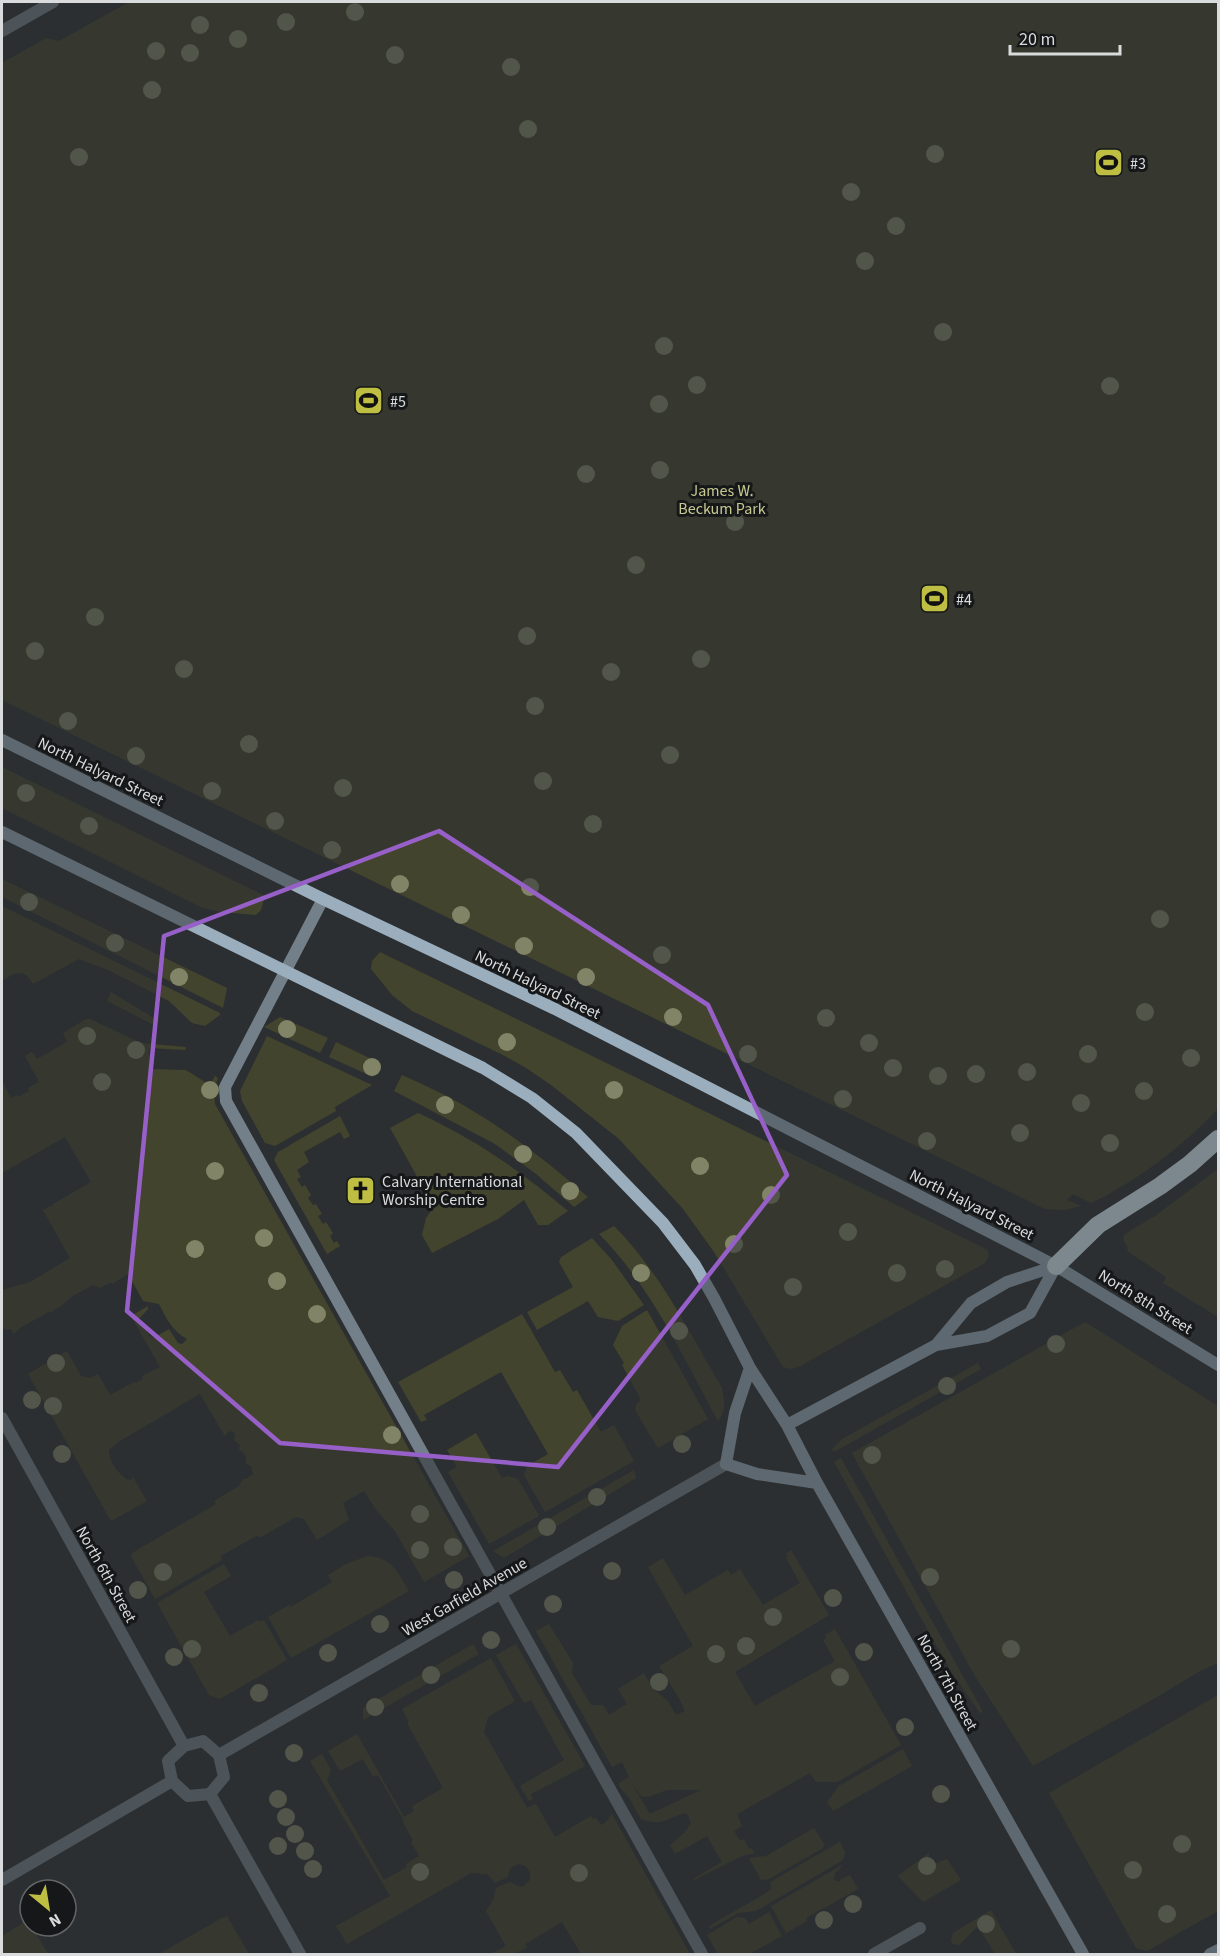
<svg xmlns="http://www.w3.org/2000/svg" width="1220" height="1956" font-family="'Source Sans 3',sans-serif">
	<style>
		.green { fill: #43442d; fill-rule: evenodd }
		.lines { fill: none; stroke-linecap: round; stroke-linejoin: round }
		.lane { stroke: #748089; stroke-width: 12 }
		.street { stroke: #748089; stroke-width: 12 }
		.secondary { stroke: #9baebd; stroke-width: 12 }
		.highway { stroke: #dff1fe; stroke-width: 18 }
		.tree { fill: #818466 }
		.marked { fill: none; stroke: #9760c8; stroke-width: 4.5; stroke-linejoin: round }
		.labels { text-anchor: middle; stroke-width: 6; stroke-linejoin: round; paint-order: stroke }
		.poi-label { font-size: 16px; fill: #d9dbdd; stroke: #151718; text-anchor: start }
		.park-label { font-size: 16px; fill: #c7c991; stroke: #151718 }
		.street-label { font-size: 16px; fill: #d9dbdd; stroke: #151718 }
	</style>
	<rect width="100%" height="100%" fill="#2b2f32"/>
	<path class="green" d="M129,2H1218V1109C1184,1145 1136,1182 1091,1203L1073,1194L1067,1200L1081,1206L1064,1210L1045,1209L2,700V63L46,38L59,41Z
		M2,767L265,896L261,910L256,915L221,912L203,908L2,808Z
		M2,879L227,988L223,1008L2,897Z
		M2,906L220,1013V1015L205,1026L192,1023L169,1001L108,970L79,959L33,984C23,967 15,973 2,981Z
		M380,952L986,1249C991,1253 988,1259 985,1263L800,1366L792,1369L783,1367L714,1252L683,1209L619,1139L551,1085L526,1068L503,1055L412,1011L392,995L371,969L372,961Z
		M111,992L157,1020V1023L154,1025L107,1001Z
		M280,1017L328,1038L320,1053L264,1027Z
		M86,1019H90L141,1043L186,1047L185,1050L149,1048V1069L186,1070L210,1085L215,1076L218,1078L214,1089L215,1104L469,1556L424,1582L395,1531L377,1511L364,1491L343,1503L349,1520L317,1540L304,1519L296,1517L261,1537L256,1536L221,1556L222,1560L155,1599L131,1556L132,1553L216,1504L214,1501L239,1486L243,1479H246L253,1474L251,1466L246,1464C247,1457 245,1453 239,1450L240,1445L234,1440L235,1434L232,1431L228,1432L225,1436L200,1394L118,1442L109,1450C108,1461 118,1473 126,1479L131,1480L133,1477L147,1501L111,1521L28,1374L67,1351L81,1376L90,1378L98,1374L110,1395L134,1382L136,1383L143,1379L142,1376L160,1367L131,1316L148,1306V1309L139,1319L149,1336L153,1338L169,1329L178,1343L182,1344L187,1339C173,1332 166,1318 159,1304L143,1301L128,1274L112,1284L111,1282L100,1288L93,1285L71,1297L61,1306L53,1310L52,1313L50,1311L20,1328L14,1334L11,1329L5,1330L2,1324V1290L30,1282L70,1258L43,1210L50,1206L51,1207L53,1204L91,1182L65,1137L2,1173V1081L11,1098L17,1095L18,1097L29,1091L28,1088L39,1082L25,1056L32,1052L37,1059L67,1042L63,1033Z
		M267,1036L372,1085L335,1107L336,1111L275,1146L265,1143L242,1101L240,1091Z
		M336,1042L380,1063L373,1077L329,1057Z
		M402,1075C424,1085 447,1095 468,1108C511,1133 550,1164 588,1197L574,1207L536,1174L495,1144L394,1091Z
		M418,1113C475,1139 521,1171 568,1211L548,1225H538L524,1200L498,1219L432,1253L422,1235L426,1218L434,1207L390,1128Z
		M340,1116L350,1136L344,1139L340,1132L304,1152L309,1162L297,1170L301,1177L297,1179L302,1187L305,1185L311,1195L308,1198L313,1205L316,1204L322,1214L318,1216L323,1224L326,1222L333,1233L330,1236L334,1243L337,1241L340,1246L327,1254L274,1160L278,1152Z
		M1218,1169V1317L1163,1283L1166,1277L1127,1251L1128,1248L1123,1239L1125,1234L1155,1216Z
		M614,1226C660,1272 689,1332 722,1388C724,1399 727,1411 718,1421C683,1357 651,1286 599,1234Z
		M592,1238L612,1260L644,1305L618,1321L598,1317L588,1301L537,1330L527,1312L573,1287L559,1262L561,1257Z
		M647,1310L708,1419L658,1448L635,1410L637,1403L641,1400L622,1365L624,1363L613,1345L622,1326Z
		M522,1314L555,1372L560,1370L573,1392L577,1390L601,1432L614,1425L634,1461L545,1512L524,1475L527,1466L548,1454L501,1372L424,1415L427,1420L421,1422L398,1382Z
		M1085,1322L1218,1406V1663L1200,1671L1157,1697L1033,1766L975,1676L852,1453Z
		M978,1363L981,1369L836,1451L831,1450L842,1439Z
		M476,1433L502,1478L508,1476L518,1479L539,1516L489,1544L448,1472L457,1467L447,1450Z
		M841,1458L983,1712L980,1713L950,1670L834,1462Z
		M634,1470L636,1478L504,1558L493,1551Z
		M791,1550L829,1615L735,1672L755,1706L835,1661L823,1640L826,1638L825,1635L835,1629L901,1745L837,1782H816L810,1773L737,1814L742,1826L734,1831L740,1841L744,1839L749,1849L751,1848L755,1853L742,1856L694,1880L693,1879L722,1862L707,1836L675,1854L670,1845L684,1833L691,1823L688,1815L684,1813C664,1820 663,1826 641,1819L629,1798L619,1786V1783L629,1777L622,1762L612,1767L536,1631L549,1624L573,1663L572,1673L591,1705H603L609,1715L627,1704L618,1689L644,1673L653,1689L668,1701L676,1715L685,1711L680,1700L659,1666L693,1646L648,1567L663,1558L685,1595L728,1570L731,1575L740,1569L763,1605L800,1583L786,1558L788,1557L786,1554ZM632,1784L641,1796L648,1797L667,1790H701L650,1814Z
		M368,1556C393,1558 397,1572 409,1591L291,1658L268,1617L289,1605L291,1607L332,1582L328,1575L346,1564Z
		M224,1564L231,1576L204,1592L230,1636L258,1620L260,1622L264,1620L287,1660L220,1699L209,1695L157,1603Z
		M473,1644L479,1654L363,1720V1708Z
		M516,1644L585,1766L531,1794L533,1799L529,1801L520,1786L564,1760L531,1700L524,1703L496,1655Z
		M491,1658L515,1701L488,1717L484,1732L527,1808L536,1804L555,1837L591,1816L593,1819L596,1818L601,1825L606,1822L612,1814L690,1954H581L562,1922L525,1944L527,1948L513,1954H491L506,1946L486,1911L493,1900L496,1888L510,1882L520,1887L524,1886L530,1880C532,1866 520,1859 510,1869L508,1877L495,1883L487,1874L471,1873L347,1944L336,1926L390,1896L310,1761L322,1754L331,1770L327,1780L384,1880L407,1867L406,1864L419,1856L411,1842L413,1840L403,1822L404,1821L378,1775L373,1777L363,1759L340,1771L328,1751L357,1734L404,1817L414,1811L412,1806L443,1788L407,1723L409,1722L402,1709Z
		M1218,1695V1911L1147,1951L1136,1948L1049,1793Z
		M903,1749L912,1766L833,1811L827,1802L839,1786Z
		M814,1828L824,1844L823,1848L769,1879L761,1880L749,1858L766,1856Z
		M840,1842L845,1852L843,1860L756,1911L738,1913L710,1929L709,1926L768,1892L771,1888L770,1882Z
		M930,1852L928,1858L931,1864H934L947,1859L961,1880L923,1902L898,1876Z
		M842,1865L840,1869L835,1873L834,1880L839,1882L842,1878H844L850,1875L858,1889L806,1918L807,1921L786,1933L771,1906Z
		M991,1910L1016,1954H995L978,1926L959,1945L953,1944L951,1941L953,1933Z
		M769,1912L782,1936L749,1954H718L707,1935L737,1917L745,1918L749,1924Z
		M227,1916L249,1954H159L220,1919Z
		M28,1920L48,1954H2V1936Z"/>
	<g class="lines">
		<path class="lane" d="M323,899L225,1087L226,1101L702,1954
			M874,1954L920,1928"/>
		<path class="street" d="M2,31L53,2
			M2,1418L184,1746
			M203,1741L219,1755L224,1777L210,1794L188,1796L172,1781L168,1761L184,1746Z
			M219,1755L726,1464
			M210,1794L300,1954
			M2,1880L172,1781"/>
		<path class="secondary" d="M2,740L323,899L555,1009L1056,1266L1218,1365
			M2,832L483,1068L532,1098L576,1133L663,1223L695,1265L714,1298L750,1368L787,1425L817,1483L1083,1954
			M936,1345L971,1303L1007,1282L1056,1266
			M750,1368L735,1413L726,1464L757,1474L817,1483
			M787,1425L936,1345L987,1336L1030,1313L1056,1266
			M1210,1954L1218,1950"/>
		<path class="highway" d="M1056,1266L1098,1225L1160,1186L1190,1164L1218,1139"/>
	</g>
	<g class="tree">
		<circle cx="355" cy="12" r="9"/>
		<circle cx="286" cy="22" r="9"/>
		<circle cx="200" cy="25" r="9"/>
		<circle cx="238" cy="39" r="9"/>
		<circle cx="156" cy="51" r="9"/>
		<circle cx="190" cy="53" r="9"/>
		<circle cx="395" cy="55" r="9"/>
		<circle cx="511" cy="67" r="9"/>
		<circle cx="152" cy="90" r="9"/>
		<circle cx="528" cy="129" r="9"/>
		<circle cx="935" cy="154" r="9"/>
		<circle cx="79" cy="157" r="9"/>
		<circle cx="851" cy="192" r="9"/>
		<circle cx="896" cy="226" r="9"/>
		<circle cx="865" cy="261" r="9"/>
		<circle cx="943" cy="332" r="9"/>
		<circle cx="664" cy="346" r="9"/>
		<circle cx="697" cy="385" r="9"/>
		<circle cx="1110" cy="386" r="9"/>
		<circle cx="659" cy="404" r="9"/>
		<circle cx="660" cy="470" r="9"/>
		<circle cx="586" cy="474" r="9"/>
		<circle cx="735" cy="522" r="9"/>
		<circle cx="636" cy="565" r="9"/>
		<circle cx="95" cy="617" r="9"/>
		<circle cx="527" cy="636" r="9"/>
		<circle cx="35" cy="651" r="9"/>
		<circle cx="701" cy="659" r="9"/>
		<circle cx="184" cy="669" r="9"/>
		<circle cx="611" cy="672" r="9"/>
		<circle cx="535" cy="706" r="9"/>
		<circle cx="68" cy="721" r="9"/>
		<circle cx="249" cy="744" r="9"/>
		<circle cx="670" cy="755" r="9"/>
		<circle cx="136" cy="756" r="9"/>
		<circle cx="543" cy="781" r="9"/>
		<circle cx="343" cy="788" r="9"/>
		<circle cx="212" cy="791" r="9"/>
		<circle cx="26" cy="793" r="9"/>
		<circle cx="275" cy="821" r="9"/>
		<circle cx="593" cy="824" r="9"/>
		<circle cx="89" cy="826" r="9"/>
		<circle cx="332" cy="850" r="9"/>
		<circle cx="400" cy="884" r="9"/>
		<circle cx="530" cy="887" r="9"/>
		<circle cx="29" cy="902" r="9"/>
		<circle cx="461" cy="915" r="9"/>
		<circle cx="1160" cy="919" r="9"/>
		<circle cx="115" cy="943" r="9"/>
		<circle cx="524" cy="946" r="9"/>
		<circle cx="662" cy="955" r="9"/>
		<circle cx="179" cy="977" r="9"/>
		<circle cx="586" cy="977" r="9"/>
		<circle cx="1145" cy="1012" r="9"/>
		<circle cx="673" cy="1017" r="9"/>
		<circle cx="826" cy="1018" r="9"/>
		<circle cx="287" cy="1029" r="9"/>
		<circle cx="87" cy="1036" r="9"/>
		<circle cx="507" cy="1042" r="9"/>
		<circle cx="869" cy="1043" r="9"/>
		<circle cx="136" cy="1050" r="9"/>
		<circle cx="748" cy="1054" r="9"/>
		<circle cx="1088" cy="1054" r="9"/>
		<circle cx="1191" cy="1058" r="9"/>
		<circle cx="372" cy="1067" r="9"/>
		<circle cx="893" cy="1068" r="9"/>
		<circle cx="1027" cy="1072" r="9"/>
		<circle cx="976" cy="1074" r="9"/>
		<circle cx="938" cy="1076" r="9"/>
		<circle cx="102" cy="1082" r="9"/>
		<circle cx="210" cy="1090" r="9"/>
		<circle cx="614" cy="1090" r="9"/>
		<circle cx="1144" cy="1091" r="9"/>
		<circle cx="843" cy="1099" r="9"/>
		<circle cx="1081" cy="1103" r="9"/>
		<circle cx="445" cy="1105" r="9"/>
		<circle cx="1020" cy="1133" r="9"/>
		<circle cx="927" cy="1141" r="9"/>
		<circle cx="1110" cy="1143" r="9"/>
		<circle cx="523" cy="1154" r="9"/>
		<circle cx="700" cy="1166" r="9"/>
		<circle cx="215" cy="1171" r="9"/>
		<circle cx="570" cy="1191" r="9"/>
		<circle cx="771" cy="1195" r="9"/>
		<circle cx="848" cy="1232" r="9"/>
		<circle cx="264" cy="1238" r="9"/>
		<circle cx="734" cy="1244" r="9"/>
		<circle cx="195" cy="1249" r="9"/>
		<circle cx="945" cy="1269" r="9"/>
		<circle cx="641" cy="1273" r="9"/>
		<circle cx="897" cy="1273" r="9"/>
		<circle cx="277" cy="1281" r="9"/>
		<circle cx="793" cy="1287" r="9"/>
		<circle cx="317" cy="1314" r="9"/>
		<circle cx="679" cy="1331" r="9"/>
		<circle cx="1056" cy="1344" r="9"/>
		<circle cx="56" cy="1363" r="9"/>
		<circle cx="947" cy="1386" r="9"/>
		<circle cx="32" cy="1400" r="9"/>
		<circle cx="53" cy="1406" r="9"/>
		<circle cx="392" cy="1435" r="9"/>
		<circle cx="682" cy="1444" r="9"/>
		<circle cx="62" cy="1454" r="9"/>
		<circle cx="872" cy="1455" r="9"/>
		<circle cx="597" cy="1497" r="9"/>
		<circle cx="420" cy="1514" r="9"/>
		<circle cx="547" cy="1527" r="9"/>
		<circle cx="453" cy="1547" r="9"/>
		<circle cx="420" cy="1550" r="9"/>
		<circle cx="612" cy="1571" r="9"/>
		<circle cx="163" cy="1572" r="9"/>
		<circle cx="930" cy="1577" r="9"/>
		<circle cx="454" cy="1580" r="9"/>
		<circle cx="138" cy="1590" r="9"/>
		<circle cx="833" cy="1598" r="9"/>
		<circle cx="553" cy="1604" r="9"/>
		<circle cx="773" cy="1617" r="9"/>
		<circle cx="380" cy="1624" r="9"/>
		<circle cx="491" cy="1640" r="9"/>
		<circle cx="746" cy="1646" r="9"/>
		<circle cx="192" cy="1649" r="9"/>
		<circle cx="1011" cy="1649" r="9"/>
		<circle cx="864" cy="1652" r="9"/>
		<circle cx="328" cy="1653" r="9"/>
		<circle cx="716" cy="1654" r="9"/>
		<circle cx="174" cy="1657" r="9"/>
		<circle cx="431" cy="1675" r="9"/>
		<circle cx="840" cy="1677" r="9"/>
		<circle cx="659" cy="1682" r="9"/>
		<circle cx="259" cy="1693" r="9"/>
		<circle cx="375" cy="1707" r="9"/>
		<circle cx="905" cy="1727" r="9"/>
		<circle cx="294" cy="1753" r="9"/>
		<circle cx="941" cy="1794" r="9"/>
		<circle cx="278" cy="1799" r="9"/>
		<circle cx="286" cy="1817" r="9"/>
		<circle cx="295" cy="1834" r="9"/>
		<circle cx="1182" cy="1844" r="9"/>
		<circle cx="278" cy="1846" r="9"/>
		<circle cx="305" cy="1851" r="9"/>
		<circle cx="927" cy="1866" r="9"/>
		<circle cx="313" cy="1869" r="9"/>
		<circle cx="1133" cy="1870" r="9"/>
		<circle cx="420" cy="1872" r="9"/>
		<circle cx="579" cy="1873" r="9"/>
		<circle cx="853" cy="1904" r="9"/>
		<circle cx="1167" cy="1914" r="9"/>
		<circle cx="824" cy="1920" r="9"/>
		<circle cx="986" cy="1924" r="9"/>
	</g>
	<path d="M0 0H1220V1956H0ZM439,831L708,1005L787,1175L558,1467L280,1443L127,1311L164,936Z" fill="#2b2f32" fill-opacity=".55" fill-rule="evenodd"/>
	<path class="marked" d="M439,831L708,1005L787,1175L558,1467L280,1443L127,1311L164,936Z"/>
	<defs>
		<symbol id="stadium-square" viewBox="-11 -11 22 22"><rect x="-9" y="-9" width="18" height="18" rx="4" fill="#bebf42" stroke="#151718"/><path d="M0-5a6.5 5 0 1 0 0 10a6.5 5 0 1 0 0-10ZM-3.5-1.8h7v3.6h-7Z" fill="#111"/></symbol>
		<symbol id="church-square" viewBox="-11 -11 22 22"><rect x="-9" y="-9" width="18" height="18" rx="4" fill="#bebf42" stroke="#151718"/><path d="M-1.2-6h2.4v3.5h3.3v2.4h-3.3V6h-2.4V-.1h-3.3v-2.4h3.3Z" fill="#111"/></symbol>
	</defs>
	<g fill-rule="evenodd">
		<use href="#stadium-square" x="1092" y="146" width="33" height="33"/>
		<use href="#stadium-square" x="352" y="384" width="33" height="33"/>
		<use href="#stadium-square" x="918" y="582" width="33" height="33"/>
		<use href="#church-square" x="344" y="1174" width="33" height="33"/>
	</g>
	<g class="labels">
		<g class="poi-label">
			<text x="1130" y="169">#3</text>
			<text x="390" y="407">#5</text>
			<text x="956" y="605">#4</text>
			<text x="382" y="1187">Calvary International<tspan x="382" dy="18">Worship Centre</tspan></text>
		</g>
		<g class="park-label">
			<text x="722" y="496">James W.<tspan x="722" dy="18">Beckum Park</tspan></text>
		</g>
		<g class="street-label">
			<text transform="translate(101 771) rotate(26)" y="6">North Halyard Street</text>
			<text transform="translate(538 984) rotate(26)" y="6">North Halyard Street</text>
			<text transform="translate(972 1204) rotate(27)" y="6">North Halyard Street</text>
			<text transform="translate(1146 1301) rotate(32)" y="6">North 8th Street</text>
			<text transform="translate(107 1574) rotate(61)" y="6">North 6th Street</text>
			<text transform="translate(464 1596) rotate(-30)" y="6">West Garfield Avenue</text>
			<text transform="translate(948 1682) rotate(61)" y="6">North 7th Street</text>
		</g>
	</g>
	<rect width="1220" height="1956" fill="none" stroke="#d9dbdd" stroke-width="6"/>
	<g transform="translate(48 1908) rotate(150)"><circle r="28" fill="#151718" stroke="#636567" stroke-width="1.5"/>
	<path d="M0-4.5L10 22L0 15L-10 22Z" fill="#bebf42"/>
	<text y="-9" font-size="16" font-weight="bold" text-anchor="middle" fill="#d9dbdd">N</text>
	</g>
	<path d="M1010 45v9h110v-9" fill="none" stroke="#d9dbdd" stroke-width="3"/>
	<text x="1019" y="45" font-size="18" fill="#d9dbdd" stroke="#151718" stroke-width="4.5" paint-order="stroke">20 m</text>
</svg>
